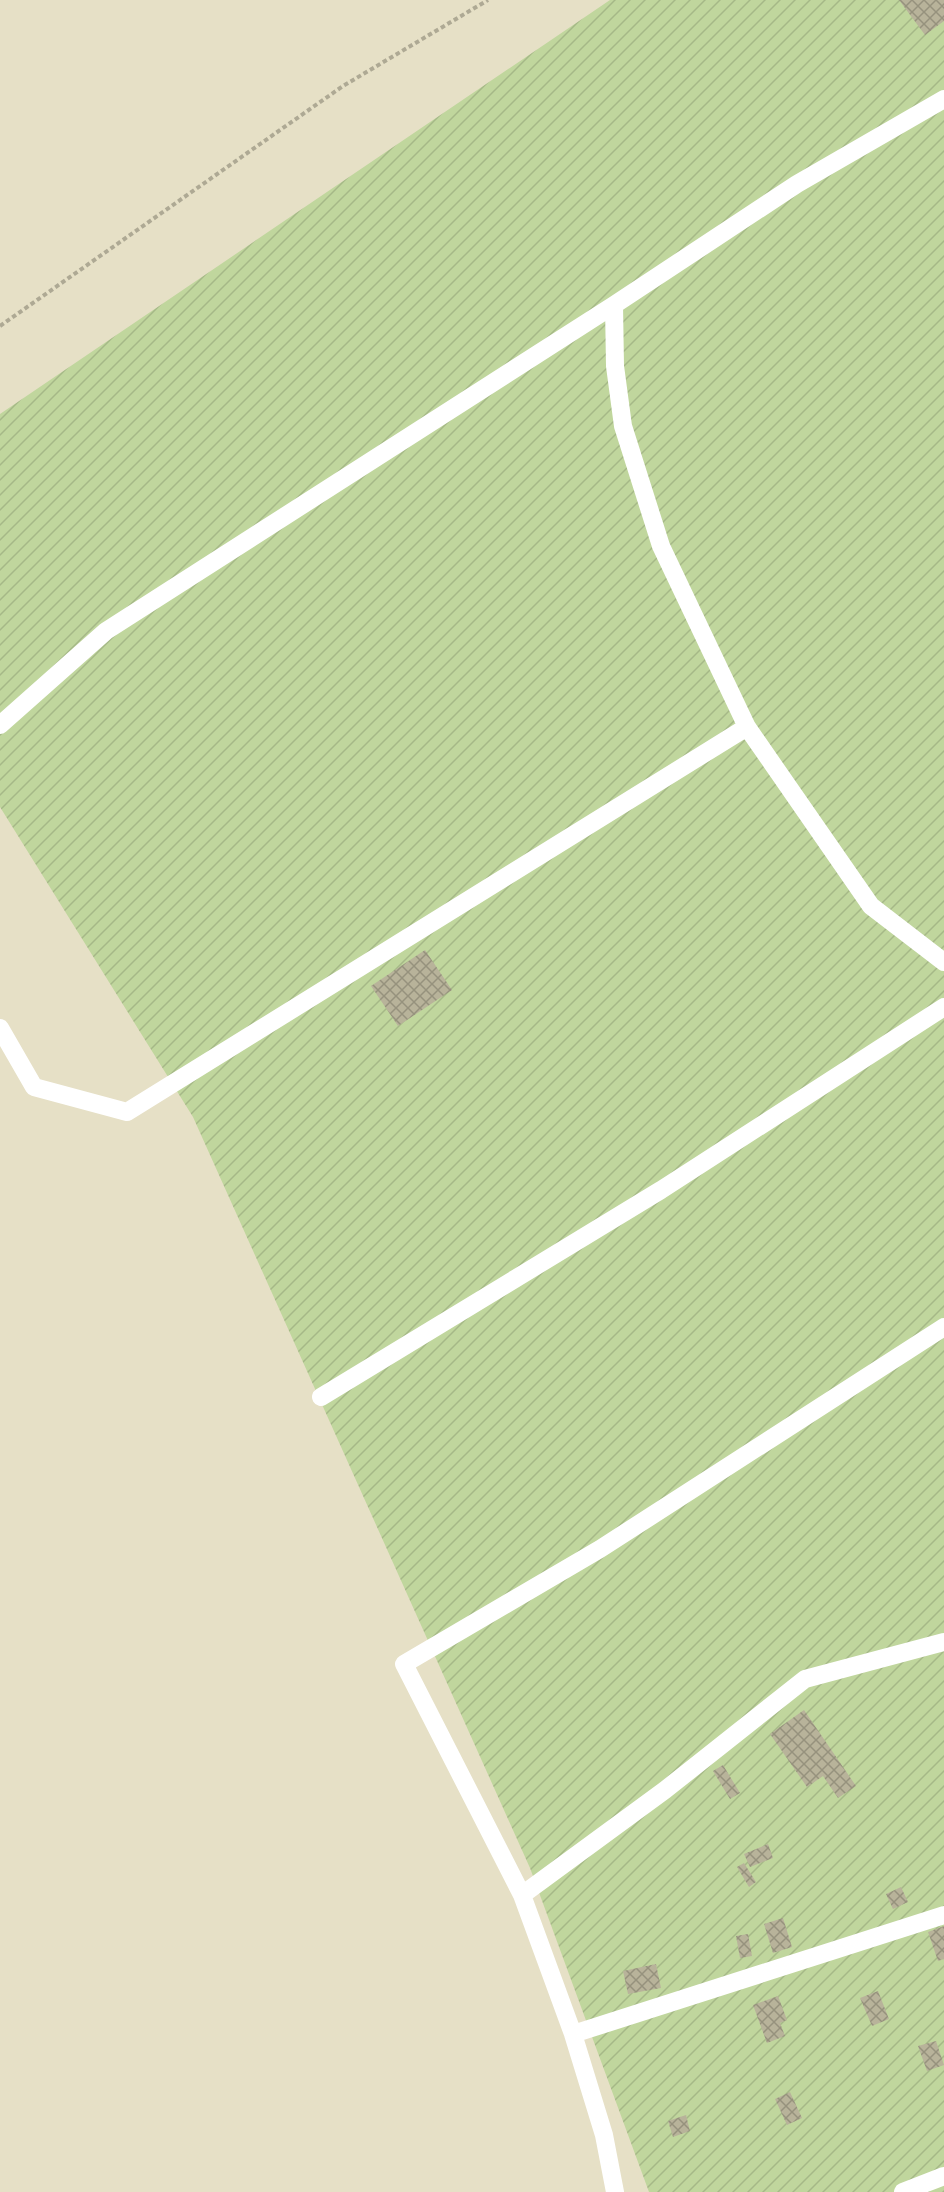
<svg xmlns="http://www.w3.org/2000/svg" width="944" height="2192" font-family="'DejaVu Sans',sans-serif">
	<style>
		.garden { fill: url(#garden-furrows) }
		.building { fill: url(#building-cross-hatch) }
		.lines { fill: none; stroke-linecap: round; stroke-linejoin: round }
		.path { stroke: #aea994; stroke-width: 4; stroke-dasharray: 4.5 3; stroke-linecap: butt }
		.service { stroke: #fff; stroke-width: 18 }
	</style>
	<defs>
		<pattern id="garden-furrows" width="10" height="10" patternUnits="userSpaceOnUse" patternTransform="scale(1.5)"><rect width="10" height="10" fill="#c0d69d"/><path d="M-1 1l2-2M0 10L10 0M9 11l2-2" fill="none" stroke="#a5b887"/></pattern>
		<pattern id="building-cross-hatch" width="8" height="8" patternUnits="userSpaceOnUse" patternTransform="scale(1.5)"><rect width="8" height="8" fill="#b8b39a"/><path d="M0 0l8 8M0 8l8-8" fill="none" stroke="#96927d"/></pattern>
	</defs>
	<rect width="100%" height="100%" fill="#e6e0c6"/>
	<path class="garden" d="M610,0H944V2192H649L530,1868L193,1117L0,807V414Z"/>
	<path class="building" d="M899,0H944V21L925,35Z
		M425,950L452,990L398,1026L371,986Z
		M804,1710L856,1786L838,1798L823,1776L807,1787L770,1734Z
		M723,1765L740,1793L730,1799L713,1771Z
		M768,1844L773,1858L750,1867L744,1854Z
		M744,1863L756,1882L749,1887L737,1867Z
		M901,1887L908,1902L893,1909L886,1894Z
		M783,1918L792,1947L773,1953L764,1924Z
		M944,1926V1959L938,1961L928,1932Z
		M748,1934L752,1956L740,1958L736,1936Z
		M656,1964L661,1988L628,1994L623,1971Z
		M878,1991L889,2019L872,2026L860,1998Z
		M778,1996L787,2020L780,2023L785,2036L767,2043L753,2005Z
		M936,2041L944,2065L927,2071L918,2046Z
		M790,2092L802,2118L787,2125L775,2099Z
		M686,2115L690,2131L673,2137L668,2121Z"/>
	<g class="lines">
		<path class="path" d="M0,326L343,86L488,0"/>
		<path class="service" d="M614,305L615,366L623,426L661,546L747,727L871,906L944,962
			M0,725L106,631L614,305L797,184L944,99
			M0,1028L34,1087L127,1112L747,727
			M321,1397L661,1190L944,1007
			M522,1895L665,1790L805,1679L944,1642
			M573,2034L944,1915
			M615,2192L604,2135L573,2034L522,1895L404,1664L600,1549L944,1327
			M903,2192L944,2176"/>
	</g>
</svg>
